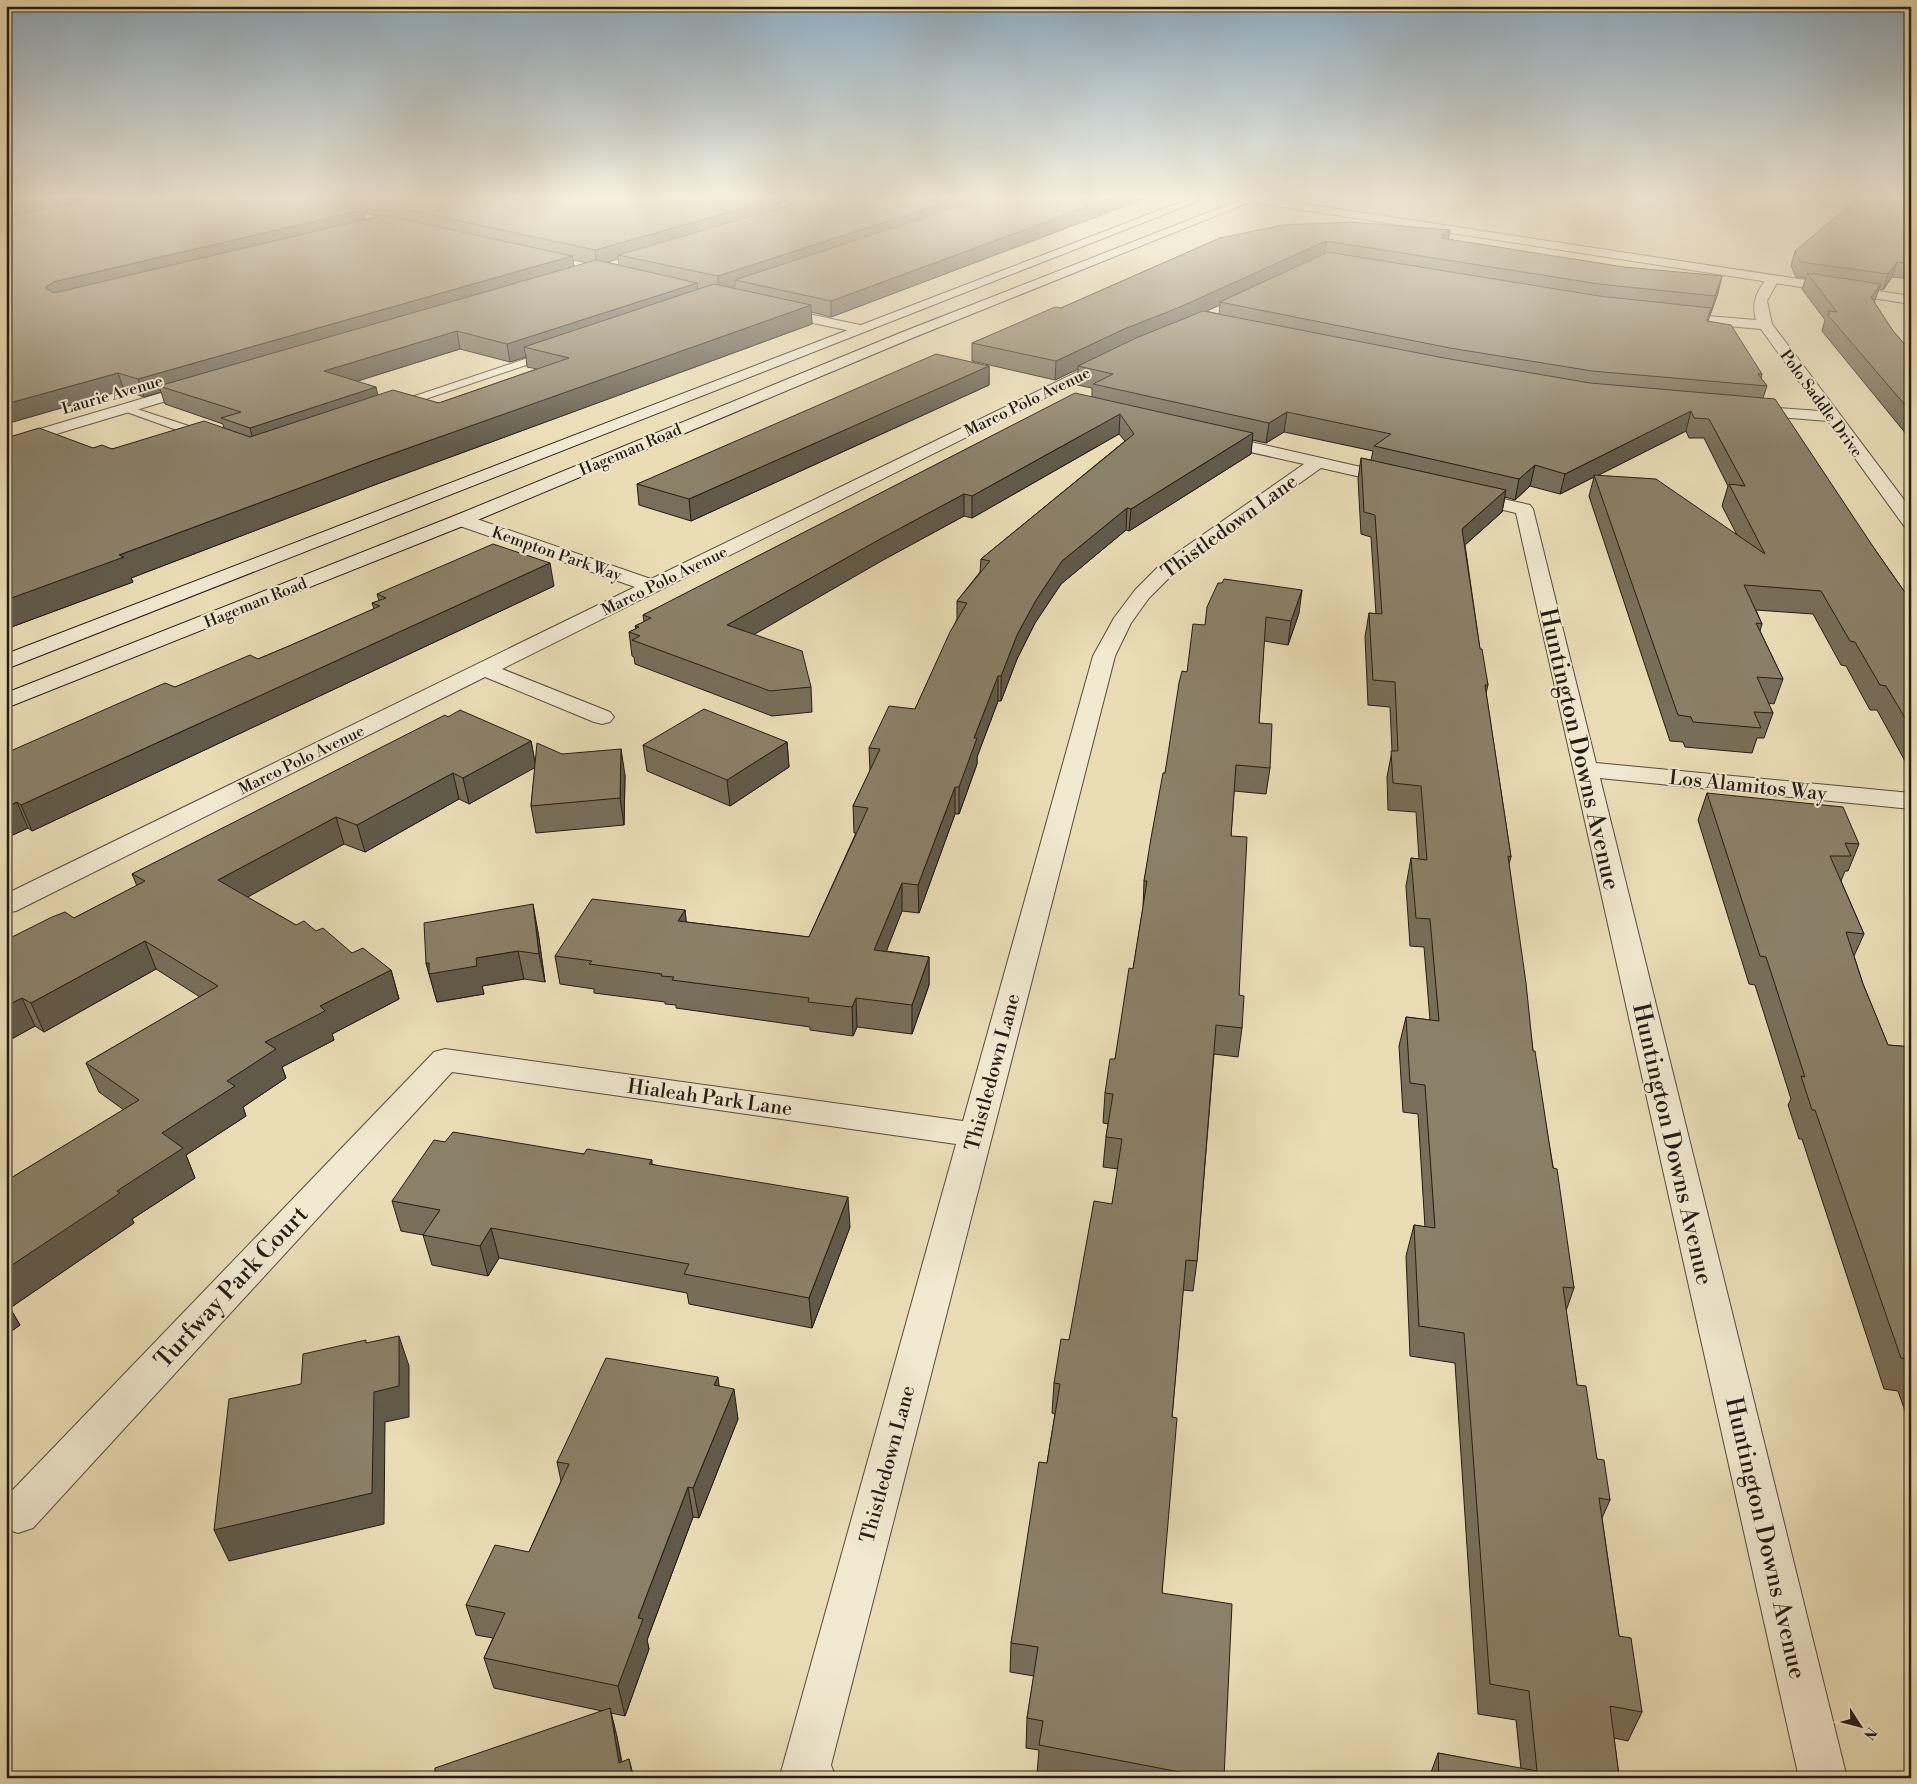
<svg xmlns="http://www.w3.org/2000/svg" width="1917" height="1784" font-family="'Libre Bodoni',serif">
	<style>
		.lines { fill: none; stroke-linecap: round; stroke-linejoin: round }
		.service-casing { stroke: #564c3c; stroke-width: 2 }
		.minor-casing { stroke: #564c3c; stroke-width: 2 }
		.tertiary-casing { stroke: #564c3c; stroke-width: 2 }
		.secondary-casing { stroke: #241c13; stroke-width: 2 }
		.service { fill: #f1e9d0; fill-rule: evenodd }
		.minor { fill: #f1e9d0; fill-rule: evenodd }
		.tertiary { fill: #f1e9d0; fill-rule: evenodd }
		.secondary { fill: #f1e9d0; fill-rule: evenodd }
		.wall { fill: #786e59; stroke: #241c13; fill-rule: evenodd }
		.shaded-wall { fill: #615a49; stroke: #241c13 }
		.building { fill: #8b8068; stroke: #241c13 }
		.labels { text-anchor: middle; stroke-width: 4; stroke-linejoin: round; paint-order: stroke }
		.far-street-label { font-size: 16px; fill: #241c13; stroke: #f1e9d0 }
		.street-label { font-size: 20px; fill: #241c13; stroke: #f1e9d0 }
		.near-street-label { font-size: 24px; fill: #241c13; stroke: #f1e9d0 }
	</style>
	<rect width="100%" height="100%" fill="#eaddb6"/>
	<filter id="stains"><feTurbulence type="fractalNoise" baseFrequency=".004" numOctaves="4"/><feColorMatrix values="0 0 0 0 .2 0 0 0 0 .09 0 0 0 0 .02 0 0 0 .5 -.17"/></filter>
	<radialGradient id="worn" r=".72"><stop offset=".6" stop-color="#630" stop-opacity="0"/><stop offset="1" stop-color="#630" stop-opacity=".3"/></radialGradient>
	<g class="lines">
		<defs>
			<path id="service" d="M552,350L557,353L556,355L399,408L395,409L389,406L391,404Z
				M125,405L210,433L212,436L210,439H202L121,410V406Z"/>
			<path id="minor" d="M734,198H757L804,207L810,210L804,213L739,201Z
				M1773,275L1779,279L1767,301L1772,324L1911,509V528L1904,526L1828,421L1741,414L1739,411L1741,408L1747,406L1820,411L1761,329L1671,321L1664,317L1671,313L1756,320C1751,302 1757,290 1769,276Z
				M776,307L860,325L867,329L860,333L771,314L769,311L771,308Z
				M1112,355L1119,359L1117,362L502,669L610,712L614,717L610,722L602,724L594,722L485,677L16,911L6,913V894L635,587L454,524L452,520L454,516H468L651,579Z
				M198,382L203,384L206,387L203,390L6,449V439Z
				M1216,434L1396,475L1402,476L1405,480L1402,484L1396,485L1321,468L1175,572L1149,598L1131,623L1115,656L831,1765L836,1778H783L781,1772L956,1144L452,1072L33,1528L18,1533L6,1529V1497L434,1052L445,1049L963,1121L1093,656L1114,618L1135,590L1161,564L1304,464L1210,443L1208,439L1210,435Z
				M1467,491L1530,505L1533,509L1596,763L1911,793V809L1600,778L1847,1778H1799L1516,513L1461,500L1458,496L1461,492Z"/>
			<path id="tertiary" d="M1239,198H1265L1911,296V304L1244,201Z"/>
			<path id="secondary" d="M1191,198H1206L6,669V654Z
				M1245,198H1260L910,339L468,524L6,708V693L454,516L900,333Z"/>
		</defs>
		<use href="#service" class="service-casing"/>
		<use href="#minor" class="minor-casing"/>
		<use href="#tertiary" class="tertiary-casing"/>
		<use href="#secondary" class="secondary-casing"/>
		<use href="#service" class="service"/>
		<use href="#minor" class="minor"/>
		<use href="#tertiary" class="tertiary"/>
		<use href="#secondary" class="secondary"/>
	</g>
	<path class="wall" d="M6,198H1146L831,317L811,312L812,324L377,484L131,578L133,582L6,629L93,448L112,449L224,428L223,424L165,404L161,392L144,397L124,390ZM781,201L795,204L782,208ZM363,213L378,216L365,220ZM618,259L619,265L606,262ZM573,260L587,263L574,267ZM460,349L510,362L526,357L527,367L537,369L439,403L378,395L357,381Z
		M1911,198V279L1892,277L1883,290L1879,289L1874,302L1893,331L1909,349H1911V440L1822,331L1825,320L1802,289L1806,278L1796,277L1791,266L1795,251Z
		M1450,230L1448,239L1718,293L1708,321L1762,374L1761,378L1767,386L1763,398L1876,551L1911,601V772L1877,710H1870L1846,666L1841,665L1813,614L1756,610L1762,624L1760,631L1783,679L1774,704L1768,703L1773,713L1764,738H1757L1752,753L1685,747L1683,742L1670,741L1589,496L1594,477L1560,494L1530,486L1515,500L1505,497L1502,512L1465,545L1480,649L1488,685L1486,693L1511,857L1509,864L1533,1051L1574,1288L1566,1311L1577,1385L1597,1459L1610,1500L1602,1518L1619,1636L1642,1712L1628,1741L1614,1738L1619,1776L1627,1778H1429L1438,1753L1521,1769L1516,1720L1478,1714L1455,1363L1410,1356L1406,1256L1414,1225L1425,1227L1418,1114L1403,1112L1399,1046L1406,1017L1430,1020L1424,947L1410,946L1406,886L1411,858L1419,859L1416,812L1388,810L1387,777L1392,751L1390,707L1368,705L1365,637L1369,613L1376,614L1371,537L1361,534L1358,479L1361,458L1371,460L1373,451L1284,432L1266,443L1252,440L1251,454L1129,531L1126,530L1061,584L1035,623L1017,659L1001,701H998L977,757V764L959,814H955L919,913L902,911L886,951L929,957V985L912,1034L857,1027L853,1036L810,1030V1027L676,1008V1005L665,1004V1002L594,993V989L560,984L555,956L685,910L686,922L809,937L856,833H854L853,806L870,771L869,748L915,709L957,619V601L980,572L981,559L1125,441L1119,434L972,518L964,516L883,560L754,634L811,687L812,712L772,716L635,664L634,657L632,656L629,632L636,629L635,626L644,622L643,615L1092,397V388L1077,385L1078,369L1055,380L972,361V343L1061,308L1220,238ZM1220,305L1219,314L1206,311ZM1686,431L1689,438H1704L1728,486L1722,506L1737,535L1598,475Z
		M989,366V385L691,521L639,505L637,484Z
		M1222,583L1299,613L1288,645L1264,641L1259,723L1270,768L1266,794L1234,791L1231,836L1239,995L1242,1028L1238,1057L1214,1054L1197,1261L1193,1291L1183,1290L1172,1417L1162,1593L1224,1778H1057L1037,1774L1039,1750L1026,1748L1027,1718L1034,1676L1010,1672L1011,1643L1047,1463L1055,1414L1052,1413L1054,1383L1069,1340L1112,1204L1118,1169L1103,1167L1106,1137L1108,1124L1103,1123L1105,1093L1115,1059L1133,969L1143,908L1144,881L1165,773L1187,672L1205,625Z
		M554,586L32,831L28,828L6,838V753L175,687L258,659L289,646L374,609L372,603L379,601L377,594Z
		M448,717L531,741L535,763L562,754L625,775L624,825L536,833L531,806L535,767L469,804L459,799L365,852L344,844L247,897L296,925L316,931L352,953L391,970L399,999L332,1034L334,1040L282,1067L286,1078L243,1107L246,1116L186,1155L195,1178L132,1219L134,1223L10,1308L20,1325L6,1335V1181L124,1110L99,1092L86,1063L200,997L156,969L44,1032L35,1026L6,1042V940L74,918L137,886L132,874Z
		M787,742L789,767L730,806L647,771L643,745Z
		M1707,793L1859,844L1848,871H1845L1841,881L1864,934L1854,956L1863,984L1888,1045L1911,1047V1428L1898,1391L1884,1389L1802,1139H1799L1788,1105L1791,1099L1755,985L1749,984L1698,820Z
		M538,932L545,982L524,979L482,986L484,994L437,1002L426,963Z
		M445,1142L652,1160V1164L850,1227L812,1328L689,1304L687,1293L499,1258L488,1276L432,1265L423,1235L401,1231L392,1201Z
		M719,1386L738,1419L699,1518L693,1517L647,1640L649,1649L625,1716L611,1713L617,1737L622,1762L629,1759L634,1778H435L602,1711L494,1688L484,1658L493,1638L476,1635L466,1605L529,1552L561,1481L557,1462Z
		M1911,1479V1496L1907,1485Z"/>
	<path class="shaded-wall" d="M54,198H124L6,222V207Z
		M781,198L782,211L618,255V259L597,265L595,250Z
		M960,198H1000L735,280V286L719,292L718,276Z
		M1111,198H1146L831,317V301Z
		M363,210L366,224L50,304L45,288L53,282Z
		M1450,230L1447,246L1439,250L1441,235Z
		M1326,241L1324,256L1220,302V305L1178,324L1078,366V369L1055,380L1056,361L1124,329Z
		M572,256L575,271L159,386L161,392L144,397L138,379Z
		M1897,262L1892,277L1883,290L1888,274Z
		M1722,276L1718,293L1711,313L1715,296Z
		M697,283L699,299L524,347L526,357L510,362L507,344Z
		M1881,284L1875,300L1865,314L1871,297Z
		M811,305L812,324L377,484L131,578L133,582L6,629V600L119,555L372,461Z
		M457,331L460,349L329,390L324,371Z
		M989,366V385L691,521L689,499Z
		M118,373L124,390L6,424V404Z
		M376,387L380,405L255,447L250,428Z
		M1691,411L1686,431L1595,477L1594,475V477L1560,494L1565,474Z
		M1287,412L1284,432L1266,443L1269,423Z
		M1120,414L1119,434L972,518V496Z
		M1253,433L1251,454L1129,531L1131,509Z
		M1535,465L1530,486L1515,500L1519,479Z
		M1506,490L1502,512L1458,551L1462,529Z
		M964,494V516L883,560L729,649L727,625L882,538Z
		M1127,508L1126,530L1061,584L1035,623L1017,659L1001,701V676L1017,635L1036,600L1062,561Z
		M550,563L554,586L32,831L21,805Z
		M1302,590L1299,613L1288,645L1291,621Z
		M998,676V701L977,757V764L959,814V787L974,738Z
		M531,741L536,767L469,804L463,778Z
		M787,742L789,767L730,806L727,780Z
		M621,749L625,775L624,825L620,798Z
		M453,773L459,799L365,852L357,825Z
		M955,787V814L919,913L918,885Z
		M17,802L28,828L6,838V807Z
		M336,817L344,844L228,908L218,880Z
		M902,883V911L876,978L874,950Z
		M533,904L538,932L545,982L539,954Z
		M685,910L688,938L678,921Z
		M145,941L156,969L44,1032L31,1003Z
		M518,951L524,979L482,986L484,994L437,1002L426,963L476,958Z
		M929,957V985L912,1034V1005Z
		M391,970L399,999L332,1034L334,1040L282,1067L286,1078L243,1107L246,1116L186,1155L195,1178L132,1219L134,1223L10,1308L20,1325L6,1335V1269L117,1191L162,1133L227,1081L265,1042L320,1006Z
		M22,998L35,1026L6,1042V1006Z
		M856,998L857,1027L853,1036L852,1007Z
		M848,1197L850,1227L812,1328L809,1298Z
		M491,1228L499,1258L488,1276L480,1246Z
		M399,1336L409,1366V1417L385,1422L384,1524L229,1561L214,1530L374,1392Z
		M718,1377L722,1407L714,1385Z
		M734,1389L738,1419L699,1518L693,1488Z
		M688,1487L693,1517L647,1640L649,1649L625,1716L618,1686L638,1618Z
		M610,1708L617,1737L624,1778L619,1763Z"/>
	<path class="building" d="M6,198H54L6,207Z
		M103,198H307L363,210L53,282L45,288L54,293L384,215L572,256L138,379L118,373L6,404V217Z
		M353,198H780L595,250Z
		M808,198H960L718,276L618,255L808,200Z
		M984,198H1111L831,301L735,280Z
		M1858,198H1911V264L1897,262L1888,274L1801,262L1795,251Z
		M1351,222L1450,230L1441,235L1445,236L1441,238L1624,267L1722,276L1715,296L1599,284L1326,241L1180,307L1124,329L1056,361L972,343L1055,307L1061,308L1220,238L1283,225Z
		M1328,252L1599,296L1711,308L1707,321L1731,325L1762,374H1758L1767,386L1592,371L1450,348L1220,302Z
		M596,260L697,283L507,344L457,331L324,371L376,387L250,428L221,418L241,412L159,386Z
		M1807,273L1881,284L1871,297L1893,331L1909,349H1911V412L1827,314H1830L1828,311L1837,312Z
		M714,284L811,305L372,461L119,555L124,557L6,600V438L39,428L93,448L102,445L112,449L204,421L250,437L393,390L439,403L569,358L524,347Z
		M1203,311L1444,358L1590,383L1775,399L1876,551L1911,601V728L1886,686L1880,685L1855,642L1850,641L1821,591L1744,585L1762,624L1756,623L1783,679L1757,677L1773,713L1754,712L1761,728L1693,722L1691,717L1678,715L1594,475L1656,479L1765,554L1729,484L1745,486L1709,419L1694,418L1691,411L1565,474L1535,465L1519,479L1374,446L1391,434L1287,412L1269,423L1093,384L1113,374L1078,366L1136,338Z
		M936,354L989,366L689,499L637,484Z
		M1075,393L1253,433L1131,509L1127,508L1062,561L1036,600L1017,635L1001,676H998L974,738H977L959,787H955L918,885L902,883L874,950L929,957L912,1005L856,998L852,1007L808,1002L809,998L672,980L674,977L661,976L662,974L589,964L592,961L555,956L592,899L685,910L678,921L809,937L868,808L853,806L880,749L869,748L889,706L915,709L950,632L967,603L957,601L990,561L981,559L1134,434L1120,414L972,496L964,494L882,538L727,625L802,651L811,687L770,691L632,640L640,636L629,632L639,627L635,626L651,618L643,615Z
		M1361,458L1506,490L1462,529L1480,649H1482L1488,685H1485L1511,857L1508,856L1526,983L1533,1051H1535L1553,1168L1557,1169L1574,1288L1563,1287L1577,1385L1586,1386L1597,1459L1604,1460L1610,1500L1599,1498L1619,1636L1631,1638L1642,1712L1610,1706L1619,1776H1626L1627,1778H1439L1438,1753L1537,1771L1529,1691L1490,1684L1464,1333L1419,1326L1414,1225L1435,1228L1425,1085L1410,1083L1406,1017L1439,1021L1430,919L1416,918L1411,858L1427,860L1421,786L1393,783L1391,751H1398L1395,682L1373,680L1369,613L1382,614L1375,515L1364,512Z
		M493,544L550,563L21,805L17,802L6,807V753L165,683L175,687L250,655L258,659L289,646L380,606L372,603L386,598L377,594Z
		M1224,579L1302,590L1291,621L1266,617L1259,723L1272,724L1270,768L1236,765L1231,836L1247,837L1239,995L1244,996L1242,1028L1216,1025L1197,1261L1186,1260L1172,1417L1177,1418L1162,1593L1232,1604L1224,1778H1211L1039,1745L1043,1721L1027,1718L1038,1647L1011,1643L1039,1462L1047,1463L1060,1384L1054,1383L1061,1339L1069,1340L1094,1201L1112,1204L1122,1139L1106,1137L1113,1094L1105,1093L1110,1059H1115L1129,968L1133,969L1147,881H1144L1151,838L1163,773H1165L1179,683L1182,671L1187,672L1193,624L1205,625L1207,607L1218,583H1222Z
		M704,709L787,742L727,780L643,745Z
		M460,710L531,741L463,778L453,773L357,825L336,817L218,880L296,925L304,921L316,931L323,928L352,953L363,948L391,970L320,1006L325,1011L265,1042L276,1049L227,1081L235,1086L162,1133L183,1148L117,1191L120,1193L6,1269V1181L139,1100L86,1063L218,986L145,941L31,1003L22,998L6,1006V940L52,917L65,912L74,918L145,881L132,874L445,715L448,717Z
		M537,743L562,754L621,749L620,798L531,806Z
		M1707,793L1843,807L1859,844L1845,843L1851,856H1830L1864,934L1846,932L1863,984L1888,1045L1911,1047V1360L1901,1358L1815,1110H1812L1801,1076L1805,1077L1766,957L1760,956Z
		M533,904L539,954L518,951L476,958L477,966L429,974V963H426L424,923Z
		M453,1132L584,1154L587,1149L652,1160L649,1164L848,1197L809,1298L684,1274L689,1264L491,1228L480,1246L423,1235L440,1210L392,1201L434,1140L445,1142Z
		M399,1336V1386L374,1392L372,1493L214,1530L229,1399L301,1384L303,1354L366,1340V1343Z
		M606,1358L718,1377L714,1385L734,1389L693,1488L688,1487L638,1618L643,1619L618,1686L484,1658L505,1613L466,1605L495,1545L529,1552L569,1464L557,1462Z
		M610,1708L619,1763L629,1759L633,1778H435V1768Z"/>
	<linearGradient id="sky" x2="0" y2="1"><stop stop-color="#8eaabe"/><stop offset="0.44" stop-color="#f6f0de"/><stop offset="1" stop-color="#f6f0de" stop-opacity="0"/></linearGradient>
	<rect width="1917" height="448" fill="url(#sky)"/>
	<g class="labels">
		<g class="far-street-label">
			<text transform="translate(112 394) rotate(-16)" y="6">Laurie Avenue</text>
			<text transform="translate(1027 401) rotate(-26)" y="6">Marco Polo Avenue</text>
			<text transform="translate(1822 403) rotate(54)" y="6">Polo Saddle Drive</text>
			<text transform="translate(630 449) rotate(-23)" y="6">Hageman Road</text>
			<text transform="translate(557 553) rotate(19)" y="6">Kempton Park Way</text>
			<text transform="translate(664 580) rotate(-26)" y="6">Marco Polo Avenue</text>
			<text transform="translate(255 602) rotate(-22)" y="6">Hageman Road</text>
			<text transform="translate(301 759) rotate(-26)" y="6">Marco Polo Avenue</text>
		</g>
		<g class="street-label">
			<text transform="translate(1229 526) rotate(-36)" y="7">Thistledown Lane</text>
			<text transform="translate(1748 785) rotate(6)" y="7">Los Alamitos Way</text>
			<text transform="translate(992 1072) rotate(-75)" y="7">Thistledown Lane</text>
			<text transform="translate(710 1097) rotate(8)" y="7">Hialeah Park Lane</text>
			<text transform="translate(887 1464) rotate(-75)" y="7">Thistledown Lane</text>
		</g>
		<g class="near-street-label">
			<text transform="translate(1580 749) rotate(77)" y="8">Huntington Downs Avenue</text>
			<text transform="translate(1673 1144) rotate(77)" y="8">Huntington Downs Avenue</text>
			<text transform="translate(231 1287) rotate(-47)" y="8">Turfway Park Court</text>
			<text transform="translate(1766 1538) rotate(77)" y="8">Huntington Downs Avenue</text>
		</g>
	</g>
	<rect width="1917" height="1784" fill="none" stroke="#eaddb6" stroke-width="25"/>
	<rect x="8" y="8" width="1902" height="1769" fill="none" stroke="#241c13" stroke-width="2.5"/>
	<rect x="12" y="12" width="1892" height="1759" fill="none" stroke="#241c13"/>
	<g transform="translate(1860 1726) rotate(126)" stroke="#f1e9d0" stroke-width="4" paint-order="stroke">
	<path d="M0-4L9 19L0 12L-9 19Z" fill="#241c13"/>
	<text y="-8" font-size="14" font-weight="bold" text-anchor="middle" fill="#241c13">N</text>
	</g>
	<rect width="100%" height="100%" filter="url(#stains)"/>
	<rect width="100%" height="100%" fill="url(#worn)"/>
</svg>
